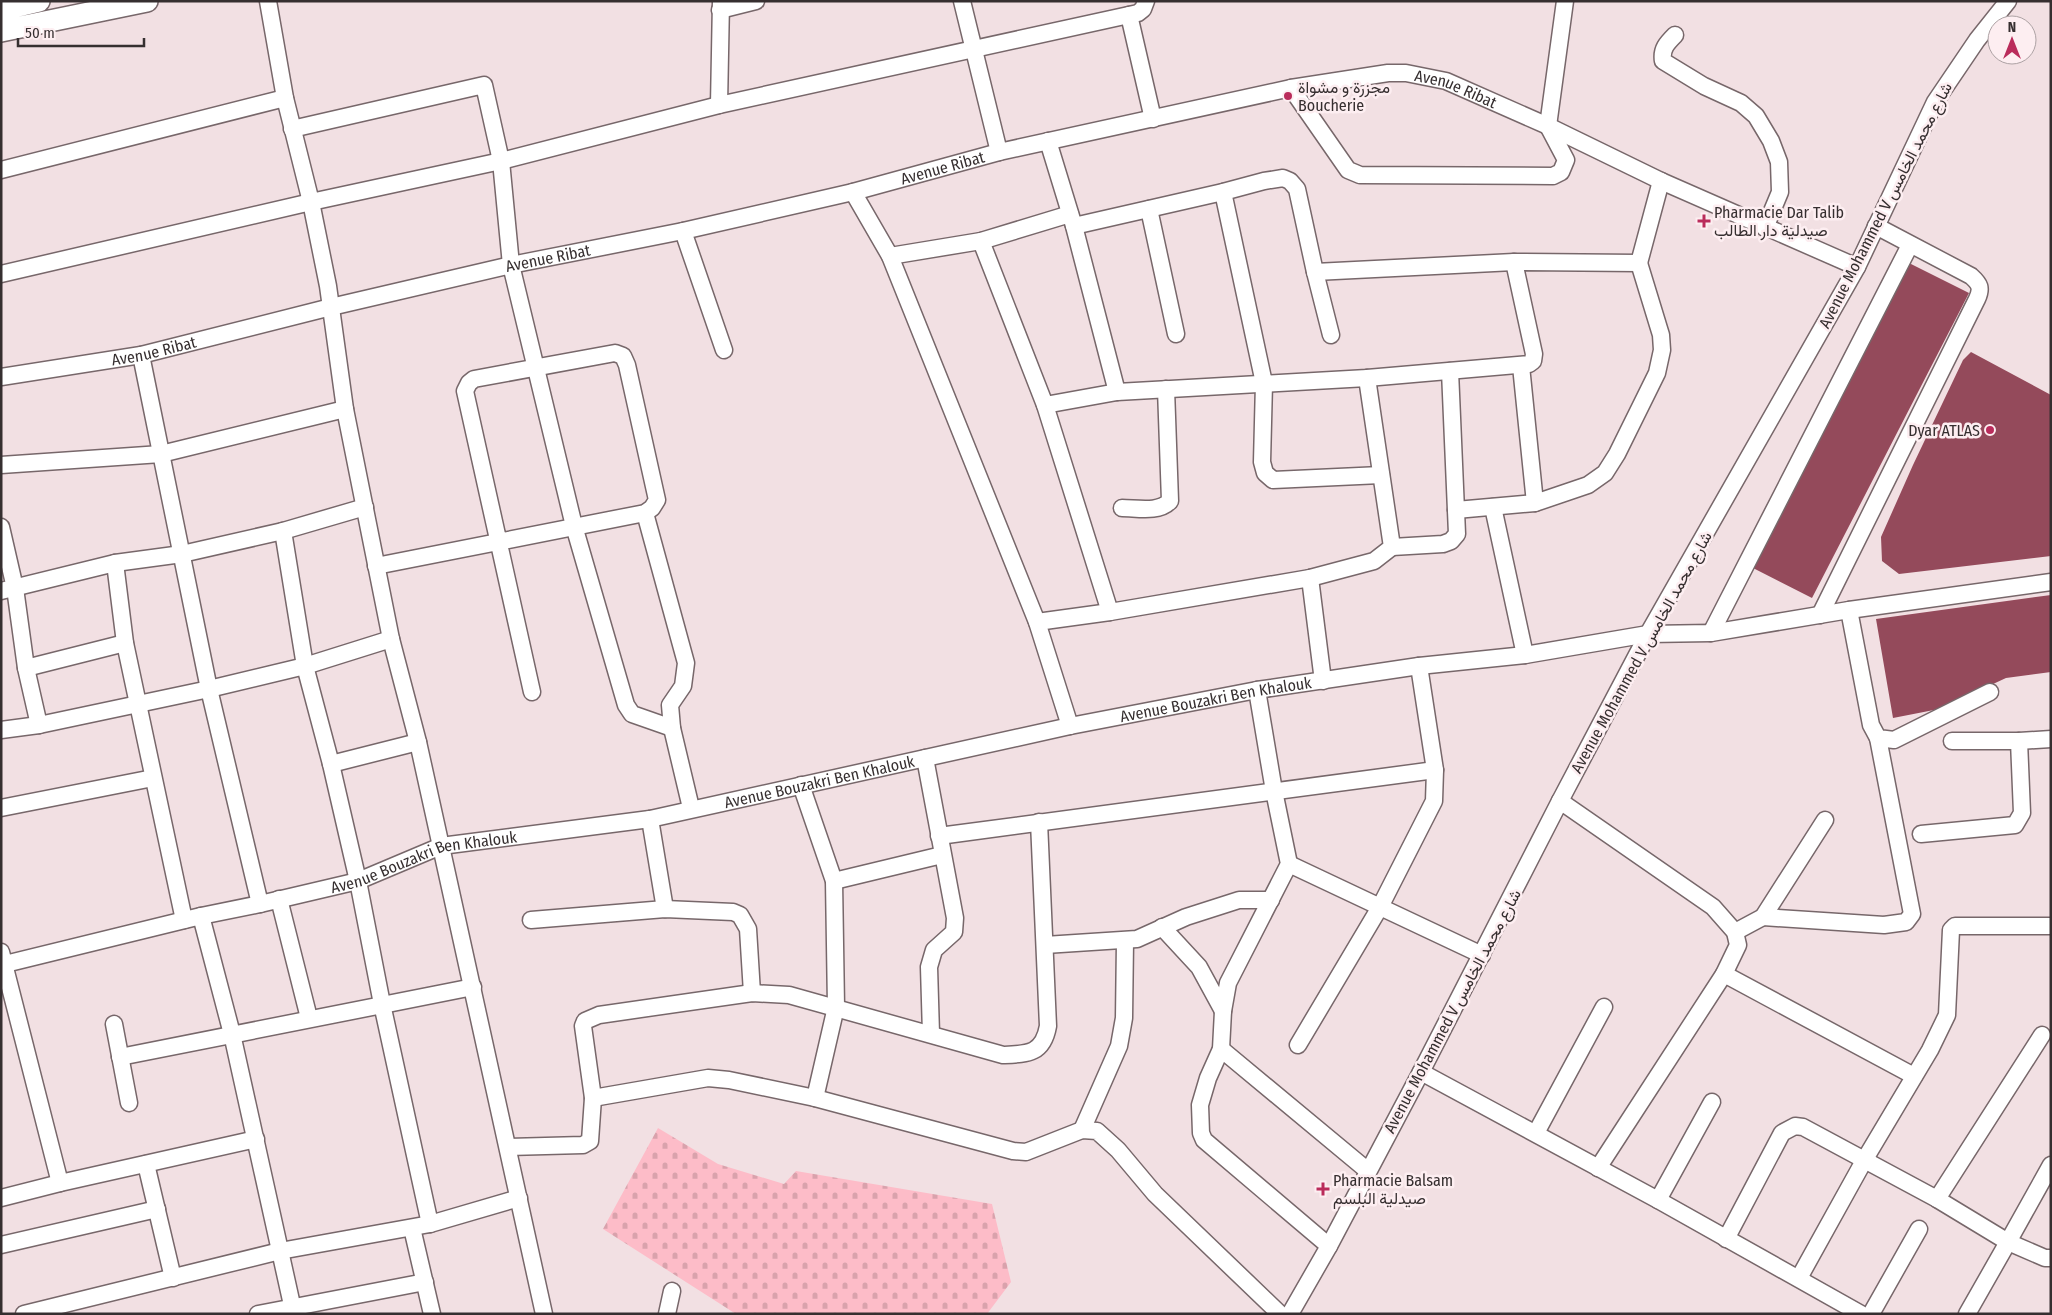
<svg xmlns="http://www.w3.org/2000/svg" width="2052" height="1315" font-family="'Fira Sans Condensed',Vazirmatn,sans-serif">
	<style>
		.cemetery { fill: url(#cemetery-stones) }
		.building { fill: #944a5b }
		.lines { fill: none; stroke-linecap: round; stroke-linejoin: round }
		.minor-casing { stroke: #77676a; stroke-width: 19 }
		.major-casing { stroke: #77676a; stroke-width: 24 }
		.minor { stroke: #fff; stroke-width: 16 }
		.major { stroke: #fff; stroke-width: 21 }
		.poi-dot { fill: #ba2c5b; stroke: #fdeef1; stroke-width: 2 }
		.labels { text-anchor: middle; stroke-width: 5; stroke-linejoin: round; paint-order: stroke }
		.poi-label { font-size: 16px; fill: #362f30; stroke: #fdeef1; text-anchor: start }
		.street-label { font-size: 16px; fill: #362f30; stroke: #fdeef1 }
	</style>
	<defs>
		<pattern id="cemetery-stones" width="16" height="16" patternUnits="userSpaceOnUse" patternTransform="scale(1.25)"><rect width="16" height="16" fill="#fdbcc8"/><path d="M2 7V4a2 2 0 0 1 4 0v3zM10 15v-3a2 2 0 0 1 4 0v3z" fill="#d9a2ac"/></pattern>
	</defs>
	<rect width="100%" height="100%" fill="#f2e0e3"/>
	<path class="cemetery" d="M658,1128L718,1164L784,1184L796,1171L992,1204L1011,1282L987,1314H736L603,1229Z"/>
	<path class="building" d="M1909,263L1969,293L1812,598L1753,568Z
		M1971,352L2051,395V556L1899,574L1882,561L1881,537L1913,465L1963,360Z
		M2051,595V672L2006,678L1939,709L1893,718L1876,619Z"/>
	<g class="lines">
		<defs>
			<g id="minor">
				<path d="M268,1L285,98L311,202L328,286L345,409L391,639L418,742L544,1314"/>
				<path d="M962,1L999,152"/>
				<path d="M720,10L756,1"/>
				<path d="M1129,15L1153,119"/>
				<path d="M1675,35C1667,43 1661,49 1663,61L1704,86L1741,103L1756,116L1771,141L1779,162L1780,192L1765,228"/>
				<path d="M1291,88L1348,170L1360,175L1553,176L1561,172L1566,160L1548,126L1565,1"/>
				<path d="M719,105L721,1"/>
				<path d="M292,129L484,85L501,161L511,265L574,526L626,705L632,714L672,728"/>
				<path d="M1048,141L1074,226L1117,392L1367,378L1529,364L1533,361L1534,354L1514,262L1639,263L1661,181"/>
				<path d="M1,170L285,98"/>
				<path d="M853,192L890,256L1037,622L1070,726"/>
				<path d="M1223,192L1264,383L1262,462L1265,473L1273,480L1381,475"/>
				<path d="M1149,209L1176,334"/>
				<path d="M1074,226L1223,192L1264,181L1283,178L1290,181L1297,189L1315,272L1331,335"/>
				<path d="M683,231L724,350"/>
				<path d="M981,241L1045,405L1110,612"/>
				<path d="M890,256L981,241L1070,214"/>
				<path d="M1315,272L1514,262"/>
				<path d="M1,274L311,202L501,161L719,105L1138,13L1143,9L1146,1"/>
				<path d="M141,355L209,689L260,904"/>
				<path d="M1521,366L1535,503"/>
				<path id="s1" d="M1,377L141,355L331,307L511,265L683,231L853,192L999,152L1291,88L1388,73H1406L1446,81L1548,126L1661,181L1857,267"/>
				<path d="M1045,405L1117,392"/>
				<path d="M1,465L161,454L345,409"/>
				<path d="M1493,507L1525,655"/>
				<path d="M1122,508C1137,508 1159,513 1170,501L1166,389"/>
				<path d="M1456,510L1535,503L1588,485L1605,473L1617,454L1657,373L1662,350L1661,335L1639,263"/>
				<path d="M645,513L686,663L683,686L670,705L672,728L691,808"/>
				<path d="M1,527L15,588L26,668L39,725"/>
				<path d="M283,531L305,666L331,764L358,881L382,1004L430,1224"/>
				<path d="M1392,547L1443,544L1451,541L1457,534L1450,371"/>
				<path d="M115,563L125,643L184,920"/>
				<path d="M376,566L645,513L652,508L657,500L627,365L623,356L615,353L474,379L469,383L465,391L532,692"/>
				<path d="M1310,578L1323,681"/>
				<path d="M1,591L115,563L182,554L283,531L365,507"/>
				<path d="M1849,610L1871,725L1878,738L1894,740L1990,692"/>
				<path d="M1820,615L1977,299C1982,288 1980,284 1971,276L1876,226"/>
				<path d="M1037,622L1110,612L1310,578L1374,561L1392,547L1367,378"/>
				<path d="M1711,633L1910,245"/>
				<path d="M26,668L125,643"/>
				<path d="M1257,690L1274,791L1289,864L1228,983L1223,1011L1221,1049L1208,1078L1200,1105L1201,1133L1204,1140L1329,1246"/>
				<path d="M1,730L39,725L209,689L305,666L391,639"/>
				<path d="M1952,741H2019L2051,739"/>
				<path d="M925,758L955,918L954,932L934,950L929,967L931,1034"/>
				<path d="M331,764L418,742"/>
				<path d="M801,785L834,881L836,1007L815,1098"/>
				<path d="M1560,801L1713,907L1735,932L1738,945L1724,974L1598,1168"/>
				<path d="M1,808L153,778"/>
				<path d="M650,819L665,909"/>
				<path d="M1921,834L2015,825L2022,813L2019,741"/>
				<path d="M939,836L1435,770"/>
				<path d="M1289,864L1482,955"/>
				<path d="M834,881L942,855"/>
				<path d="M279,899L309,1018"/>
				<path d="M201,916L232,1034L294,1314"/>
				<path d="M1763,917L1884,925L1906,922L1912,914L1878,738"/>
				<path d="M531,920L665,909L733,912L740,915L748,929L752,993"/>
				<path d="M1162,927L1199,967L1223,1011"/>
				<path d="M1735,932L1763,917L1825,820"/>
				<path d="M1045,945L1137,939L1186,917L1239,900H1271"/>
				<path d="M1,952L60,1183"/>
				<path id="s2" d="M1,965L201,916L260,904L358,881L441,846L650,819L1070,726L1257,690L1419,666L1525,655L1648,634L1711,633L1849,610L2051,582"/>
				<path d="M1724,974L1914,1076"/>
				<path d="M114,1024L129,1103"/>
				<path d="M1298,1045L1380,907L1434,801L1435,770L1419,666"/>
				<path d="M1221,1049L1368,1171"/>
				<path d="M120,1057L473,987"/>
				<path d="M1421,1072L1658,1200L1861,1314"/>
				<path d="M593,1098L708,1078L729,1080L815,1098L1013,1151L1026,1152L1082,1130L1097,1131L1118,1150L1155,1194L1280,1314"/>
				<path d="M1082,1130L1119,1046L1124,1018L1125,941"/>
				<path d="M1536,1133L1604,1007"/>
				<path d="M508,1147L583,1145L590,1141L593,1098L583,1026L585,1021L599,1015L752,993L789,995L1003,1055C1028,1054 1043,1054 1048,1026L1039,822"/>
				<path d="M146,1164L173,1278"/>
				<path d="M2051,1165L2008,1242L2045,1258H2051"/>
				<path d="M1,1198L60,1183L256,1139"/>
				<path d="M1937,1199L2042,1035"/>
				<path d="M1658,1200L1712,1102"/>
				<path d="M412,1228L432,1314"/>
				<path d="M1726,1239L1782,1133L1795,1126L1803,1127L1937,1199L2008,1242L1967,1314"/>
				<path d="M1,1245L157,1209"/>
				<path d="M1799,1278L1865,1159L1930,1050L1947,1015L1951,930L1955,926H2051"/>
				<path d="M24,1314L280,1251L430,1224L519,1198"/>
				<path d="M258,1314L425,1282"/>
				<path d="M667,1314L672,1291"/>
				<path d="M1290,1314L1329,1246L1421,1072L1560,801L1648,634L1857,267L1935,102L1977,40L2008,1"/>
				<path d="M1871,1314L1919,1229"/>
			</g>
			<path id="major" d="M1,10L39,1
				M1,31L147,1"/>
		</defs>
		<use href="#minor" class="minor-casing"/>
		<use href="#major" class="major-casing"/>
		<use href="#minor" class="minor"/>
		<use href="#major" class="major"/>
	</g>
	<g class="poi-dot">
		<circle cx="1288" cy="96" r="5"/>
		<path d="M1701.5 213.5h5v5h5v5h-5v5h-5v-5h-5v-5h5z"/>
		<circle cx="1990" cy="430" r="5"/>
		<path d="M1320.5 1181.5h5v5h5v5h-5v5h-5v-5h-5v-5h5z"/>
	</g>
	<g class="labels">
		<g class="poi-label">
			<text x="1298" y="93">مجزرة و مشواة<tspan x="1298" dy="18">Boucherie</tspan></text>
			<text x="1714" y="218">Pharmacie Dar Talib<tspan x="1714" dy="18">صيدلية دار الطالب</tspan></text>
			<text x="1980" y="436" text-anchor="end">Dyar ATLAS</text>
			<text x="1333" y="1186">Pharmacie Balsam<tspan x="1333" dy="18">صيدلية البلسم</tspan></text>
		</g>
		<g class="street-label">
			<text dy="6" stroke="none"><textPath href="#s1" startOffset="1491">Avenue Ribat</textPath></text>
			<text dy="6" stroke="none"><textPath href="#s1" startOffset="965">Avenue Ribat</textPath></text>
			<text transform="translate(1885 205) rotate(-63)" y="6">Avenue Mohammed V شارع محمد الخامس</text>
			<text dy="6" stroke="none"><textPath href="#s1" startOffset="560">Avenue Ribat</textPath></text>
			<text dy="6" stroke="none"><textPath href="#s1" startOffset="155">Avenue Ribat</textPath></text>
			<text transform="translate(1641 652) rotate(-61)" y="6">Avenue Mohammed V شارع محمد الخامس</text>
			<text dy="6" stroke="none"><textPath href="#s2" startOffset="1246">Avenue Bouzakri Ben Khalouk</textPath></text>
			<text dy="6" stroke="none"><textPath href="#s2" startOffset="841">Avenue Bouzakri Ben Khalouk</textPath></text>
			<text dy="6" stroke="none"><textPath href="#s2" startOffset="436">Avenue Bouzakri Ben Khalouk</textPath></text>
			<text transform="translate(1452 1011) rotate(-62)" y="6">Avenue Mohammed V شارع محمد الخامس</text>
		</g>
	</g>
	<rect width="2052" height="1315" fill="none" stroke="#362f30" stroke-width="5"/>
	<g transform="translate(2012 40)"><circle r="24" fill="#fdeef1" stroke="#ada2a4"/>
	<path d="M0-4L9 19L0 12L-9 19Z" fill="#ba2c5b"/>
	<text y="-8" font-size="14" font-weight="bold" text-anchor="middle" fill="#362f30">N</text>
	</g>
	<path d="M18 38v8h126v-8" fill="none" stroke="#362f30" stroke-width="2.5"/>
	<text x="25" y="38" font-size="15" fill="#362f30" stroke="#fdeef1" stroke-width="4" paint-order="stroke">50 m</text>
</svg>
